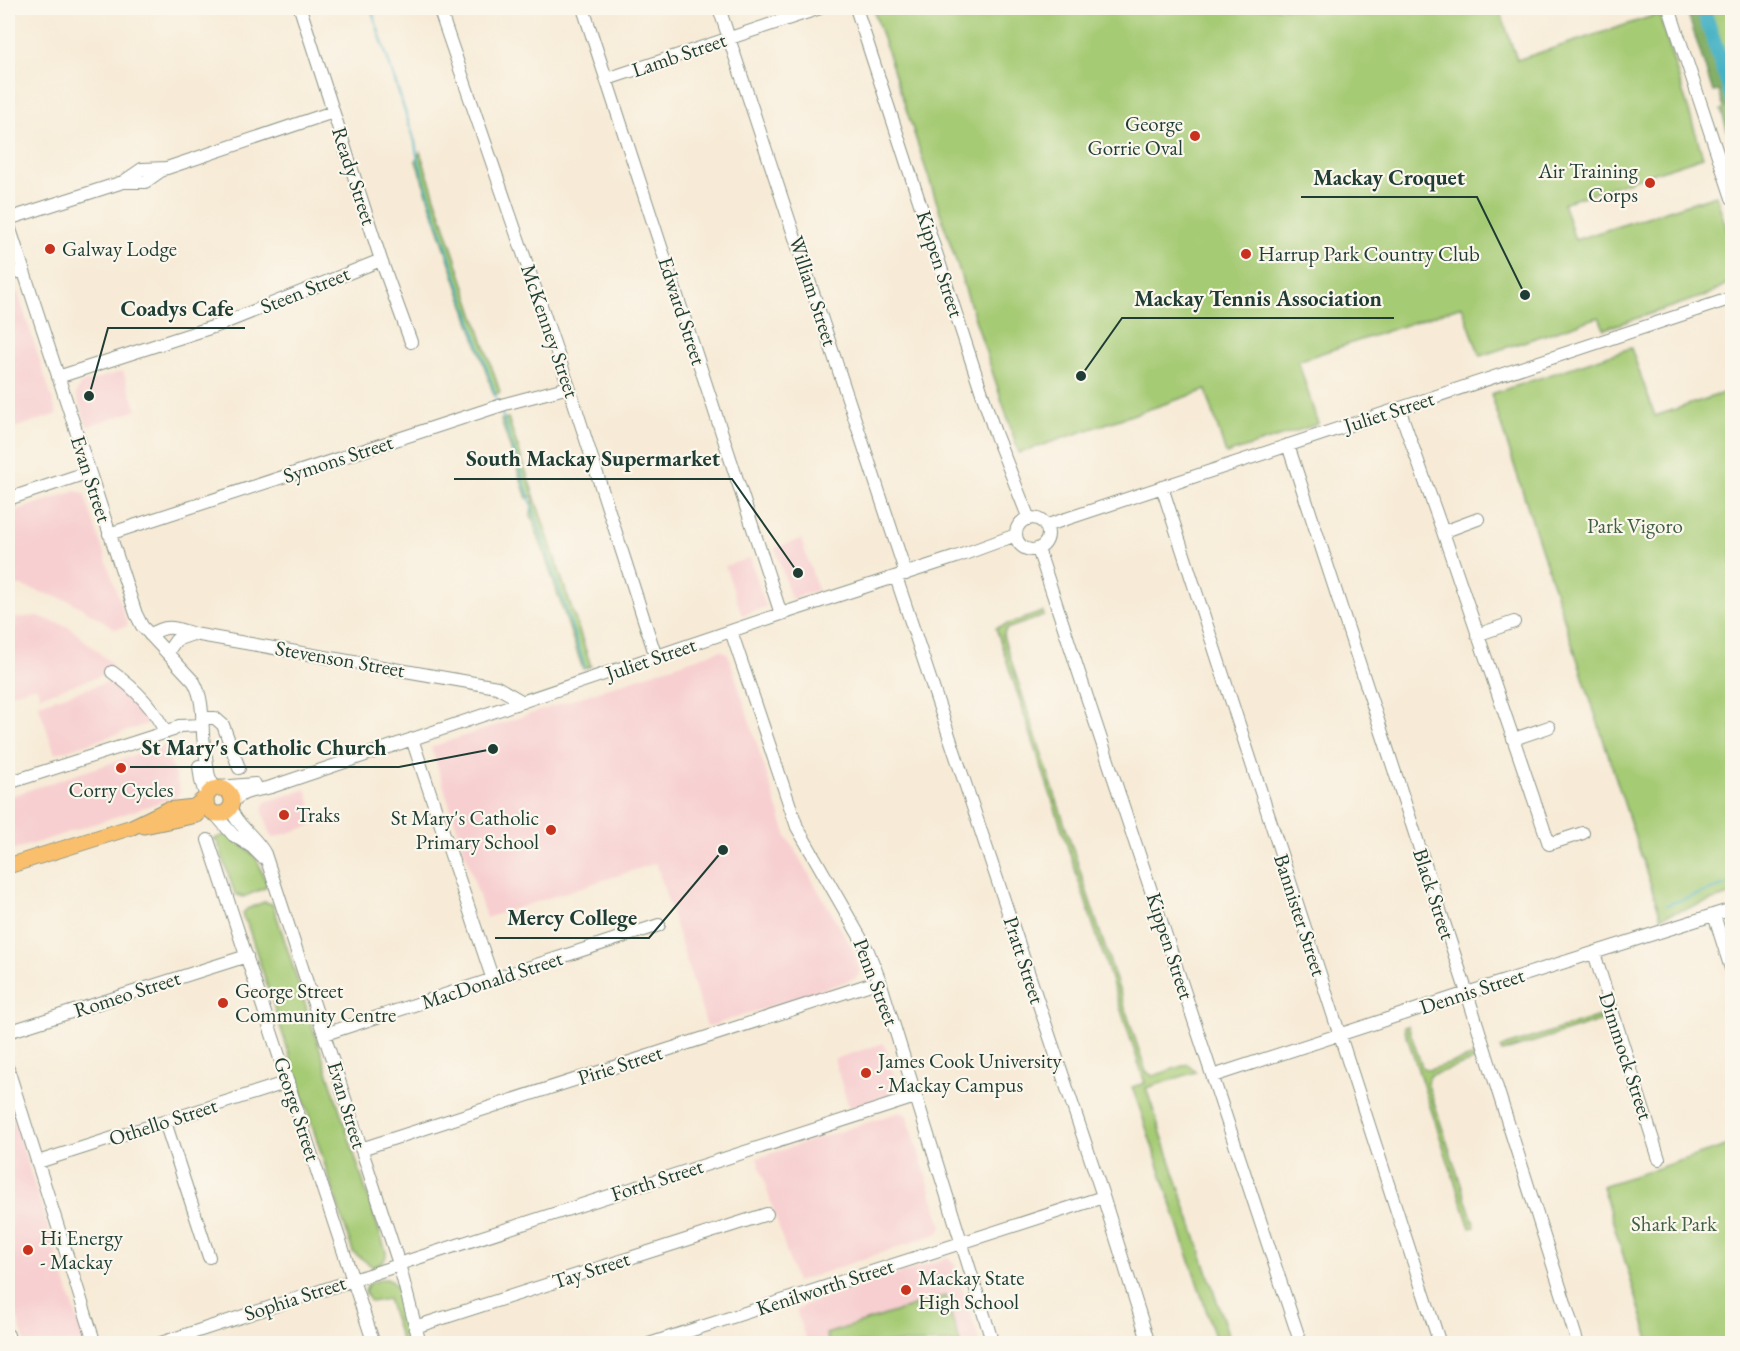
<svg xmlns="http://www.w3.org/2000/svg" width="1740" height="1351" font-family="'EB Garamond',serif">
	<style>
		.built { fill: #f7cfd0 }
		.green { fill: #a6cb75; stroke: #628454; stroke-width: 1.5 }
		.forest { fill: #84af66; stroke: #52764d; stroke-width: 1.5 }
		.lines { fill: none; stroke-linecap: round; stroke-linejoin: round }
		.stream { stroke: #47b2c5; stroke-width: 2 }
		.river { stroke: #47b2c5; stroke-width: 15 }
		.minor-casing { stroke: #8b9486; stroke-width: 14 }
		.major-casing { stroke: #8b9486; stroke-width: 17 }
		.minor { stroke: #fff; stroke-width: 12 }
		.major { stroke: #f9bf6c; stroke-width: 15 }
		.poi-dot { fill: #c8321e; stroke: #fbf7ec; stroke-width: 2 }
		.labels { text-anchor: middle; stroke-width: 4.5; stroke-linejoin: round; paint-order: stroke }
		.street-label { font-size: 21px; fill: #1f3d34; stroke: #fbf7ec }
		.poi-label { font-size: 21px; fill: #1f3d34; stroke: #fbf7ec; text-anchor: start }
		.park-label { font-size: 21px; fill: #416044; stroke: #fbf7ec }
		.leader { fill: none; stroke: #1f3d34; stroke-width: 2 }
		.callout-dot { fill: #1f3d34; stroke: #fbf7ec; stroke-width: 2 }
		.callout-label { font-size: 22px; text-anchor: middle; font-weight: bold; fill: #1f3d34; stroke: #fbf7ec; stroke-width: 4.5; stroke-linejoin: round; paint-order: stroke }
	</style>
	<rect width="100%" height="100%" fill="#fbf7ec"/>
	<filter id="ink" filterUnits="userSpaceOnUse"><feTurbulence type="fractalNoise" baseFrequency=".0167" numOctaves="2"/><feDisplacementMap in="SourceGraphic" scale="12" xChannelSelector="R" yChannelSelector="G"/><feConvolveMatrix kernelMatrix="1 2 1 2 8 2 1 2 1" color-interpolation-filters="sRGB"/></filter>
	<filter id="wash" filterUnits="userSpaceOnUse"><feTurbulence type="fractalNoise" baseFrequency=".008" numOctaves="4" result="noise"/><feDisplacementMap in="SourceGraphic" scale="24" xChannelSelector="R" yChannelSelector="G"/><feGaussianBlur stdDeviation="1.35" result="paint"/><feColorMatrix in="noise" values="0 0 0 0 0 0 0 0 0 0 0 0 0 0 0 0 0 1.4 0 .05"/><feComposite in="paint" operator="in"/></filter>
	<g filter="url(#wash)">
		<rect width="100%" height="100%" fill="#f7ebd7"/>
		<path class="built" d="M11,290L18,293L57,414L8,430V291Z
			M123,371L137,410L87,427L76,394L80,384Z
			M76,491L84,493L128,626L116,629L70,601L21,586L8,584V513Z
			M801,539L818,590L791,599L775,548Z
			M750,558L766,607L742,615L725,566Z
			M38,616L69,627L111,663L106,674L40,696L36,686L8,695V624L16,626L14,618Z
			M721,650L728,654L787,837L854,951L860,971L857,978L707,1027L656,863L486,918L431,747Z
			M114,680L147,713L151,723L55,754L38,704Z
			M165,745L180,791L176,797L8,852V797Z
			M306,789L317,824L272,838L262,809L265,802Z
			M884,1043L897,1086L894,1093L849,1108L834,1059Z
			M8,1102L85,1343H25L8,1288Z
			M900,1112L907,1115L942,1226L939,1233L796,1282L757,1158Z
			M947,1258L954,1262L980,1343H807L796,1310L803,1307V1305Z"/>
		<path class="green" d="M873,8H1499L1517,60L1659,14L1703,157L1563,203L1575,240L1716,195L1732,246V281L1707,295L1604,329L1599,317L1480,356L1462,306L1298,361L1318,424L1226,454L1206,390L1019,453Z
			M1697,8H1732V118Z
			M420,152L500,392L494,395L416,161Z
			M1631,348L1655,416L1732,390V894L1661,917L1491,394Z
			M508,418L591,666L583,669L531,515L534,496L527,498L501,420Z
			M1043,612L1044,616L1006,629L1003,636L1146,1072L1153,1076L1188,1064L1196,1072L1146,1088L1231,1343H1217L1141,1112L1132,1087L1145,1083L996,628Z
			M227,834C237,841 250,849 257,860C262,868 261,877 268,883L265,888L243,897L235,894L218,843L214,839Z
			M264,902L272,904L274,908L386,1252C387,1261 381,1264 373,1267L353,1252L247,923L243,918V913L247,909Z
			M1600,1016L1602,1020L1502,1052L1500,1048Z
			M1408,1026L1422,1067L1429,1070L1475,1056L1476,1060L1431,1075L1427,1082L1475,1227L1470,1228L1404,1027Z
			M1732,1144V1343H1650L1602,1186Z
			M382,1279H387L391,1281L399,1291L414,1343H402L388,1299L371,1302L365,1292L368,1284Z
			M945,1296L960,1343H829L826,1334Z"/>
		<path class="forest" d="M1686,8H1697L1732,118V145L1721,110L1724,108L1719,91L1713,92Z"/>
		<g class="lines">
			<path class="stream" d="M371,8L415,142L417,155L422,173L498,403
				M501,411L585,668
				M1666,905L1732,883"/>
			<path class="river" d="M1703,8L1732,97"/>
		</g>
	</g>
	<g filter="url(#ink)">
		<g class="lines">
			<defs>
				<path id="minor" d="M300,8L381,260L411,342
					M439,8L569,387L656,657
					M583,8L781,614
					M719,8L906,574
					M856,8L995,433L1029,519
					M1669,8L1732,198
					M607,79L820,8
					M124,182H145L165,168
					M8,219L123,182L142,169L167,168L333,112
					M8,223L136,614L142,626L194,682C203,698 202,716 203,734C203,741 205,749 206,757C208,769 207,779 216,788
					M8,275L23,270
					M58,377L219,325L381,260
					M1399,408L1443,532L1549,844L1583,833
					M1288,445L1467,993L1578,1344
					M1162,487L1440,1344
					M8,499L89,472
					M1016 534a16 16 0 1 1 32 0a16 16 0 1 1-32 0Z
					M1045,526L1732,298
					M1443,532L1478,519
					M109,534L505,404L569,387
					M1038,549L1301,1344
					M896,577L1102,1193L1149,1344
					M731,631L797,827L868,951L880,981L993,1344
					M150,635C168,623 175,628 194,634L497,687L523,702
					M1477,635L1514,622
					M167,653L176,640L193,634
					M112,672C133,687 154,708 165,732
					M202,718H215L223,725L239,768
					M412,739L493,980
					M1514,739L1549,727
					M199,766L201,781L206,797
					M8,783L173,730L179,726L202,725
					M219,787L255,784
					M232,803C242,790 256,791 271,787L781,614L956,557L1016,535
					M231,807C234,824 256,836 265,854L399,1264L420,1344
					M215,814L233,835L252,847L262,857
					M208,840L374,1344
					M1714,915L1732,972
					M1594,953L1659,1159
					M8,1032L247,956
					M325,1034L659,925
					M8,1069L95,1344
					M1213,1076L1467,993L1732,909
					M165,1122L209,1257
					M361,1149L880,981
					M38,1162L288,1082
					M399,1264L915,1097
					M415,1327L767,1214
					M8,1335L10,1344
					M158,1344L399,1265
					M649,1344L1103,1197"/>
				<path id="major" d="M206 801a13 13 0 1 1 26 0a13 13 0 1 1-26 0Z
					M144,826L197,815
					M8,866L132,827L167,810L194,807L205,798"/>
			</defs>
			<use href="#minor" class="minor-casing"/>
			<use href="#major" class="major-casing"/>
			<use href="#minor" class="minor"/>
			<use href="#major" class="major"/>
		</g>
	</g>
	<g class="poi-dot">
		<circle cx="1195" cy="136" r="6"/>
		<circle cx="1650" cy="183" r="6"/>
		<circle cx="50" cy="249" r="6"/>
		<circle cx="1246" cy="254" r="6"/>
		<circle cx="121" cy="768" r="6"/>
		<circle cx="284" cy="815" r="6"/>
		<circle cx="551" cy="830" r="6"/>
		<circle cx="223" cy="1003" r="6"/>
		<circle cx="866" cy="1073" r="6"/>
		<circle cx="28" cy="1250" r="6"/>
		<circle cx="906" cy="1290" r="6"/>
	</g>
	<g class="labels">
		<g class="street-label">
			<text transform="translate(679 55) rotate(-19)" y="7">Lamb Street</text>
			<text transform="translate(354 176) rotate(72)" y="7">Ready Street</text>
			<text transform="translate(940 264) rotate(72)" y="7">Kippen Street</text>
			<text transform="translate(305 290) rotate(-22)" y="7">Steen Street</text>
			<text transform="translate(813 291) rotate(72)" y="7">William Street</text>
			<text transform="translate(682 311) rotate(72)" y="7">Edward Street</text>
			<text transform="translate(550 331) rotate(71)" y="7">McKenney Street</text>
			<text transform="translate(1389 412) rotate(-18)" y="7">Juliet Street</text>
			<text transform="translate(338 459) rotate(-18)" y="7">Symons Street</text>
			<text transform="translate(91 479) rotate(72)" y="7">Evan Street</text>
			<text transform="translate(340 659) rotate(10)" y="7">Stevenson Street</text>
			<text transform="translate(651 659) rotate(-19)" y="7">Juliet Street</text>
			<text transform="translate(1434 894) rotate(72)" y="7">Black Street</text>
			<text transform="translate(1300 915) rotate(72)" y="7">Bannister Street</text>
			<text transform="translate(1170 946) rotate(72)" y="7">Kippen Street</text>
			<text transform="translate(1024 960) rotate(72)" y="7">Pratt Street</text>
			<text transform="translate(492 980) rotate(-18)" y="7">MacDonald Street</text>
			<text transform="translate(876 982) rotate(69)" y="7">Penn Street</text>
			<text transform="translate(1472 991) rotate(-18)" y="7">Dennis Street</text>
			<text transform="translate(127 994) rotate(-18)" y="7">Romeo Street</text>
			<text transform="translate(1626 1056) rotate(72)" y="7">Dimmock Street</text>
			<text transform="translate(620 1065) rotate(-18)" y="7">Pirie Street</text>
			<text transform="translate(347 1105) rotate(73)" y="7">Evan Street</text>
			<text transform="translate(297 1109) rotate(72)" y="7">George Street</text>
			<text transform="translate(163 1122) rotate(-18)" y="7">Othello Street</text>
			<text transform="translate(657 1180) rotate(-18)" y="7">Forth Street</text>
			<text transform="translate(591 1270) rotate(-18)" y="7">Tay Street</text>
			<text transform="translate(825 1287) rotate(-18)" y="7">Kenilworth Street</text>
			<text transform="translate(295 1298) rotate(-18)" y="7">Sophia Street</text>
		</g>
		<g class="poi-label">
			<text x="1183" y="131" text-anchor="end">George<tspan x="1183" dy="24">Gorrie Oval</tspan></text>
			<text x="1638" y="178" text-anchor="end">Air Training<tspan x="1638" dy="24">Corps</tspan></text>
			<text x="62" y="256">Galway Lodge</text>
			<text x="1258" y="261">Harrup Park Country Club</text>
			<text x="121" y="797" text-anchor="middle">Corry Cycles</text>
			<text x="296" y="822">Traks</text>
			<text x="539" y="825" text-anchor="end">St Mary's Catholic<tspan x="539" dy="24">Primary School</tspan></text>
			<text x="235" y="998">George Street<tspan x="235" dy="24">Community Centre</tspan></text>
			<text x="878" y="1068">James Cook University<tspan x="878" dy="24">- Mackay Campus</tspan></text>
			<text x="40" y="1245">Hi Energy<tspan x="40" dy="24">- Mackay</tspan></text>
			<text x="918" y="1285">Mackay State<tspan x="918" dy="24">High School</tspan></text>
		</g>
		<g class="park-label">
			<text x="1635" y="533">Park Vigoro</text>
			<text x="1674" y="1231">Shark Park</text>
		</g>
	</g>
	<path class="leader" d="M1525 295L1477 197H1301M1081 376L1122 318H1394M89 396L108 328H245M798 573L732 479H454M493 749L399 767H130M723 850L649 938H495"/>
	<g class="callout-dot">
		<circle cx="1525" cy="295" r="6"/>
		<circle cx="1081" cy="376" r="6"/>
		<circle cx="89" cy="396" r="6"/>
		<circle cx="798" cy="573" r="6"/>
		<circle cx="493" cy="749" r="6"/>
		<circle cx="723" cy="850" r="6"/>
	</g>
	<g class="callout-label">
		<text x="1389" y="185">Mackay Croquet</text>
		<text x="1258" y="306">Mackay Tennis Association</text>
		<text x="177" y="316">Coadys Cafe</text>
		<text x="593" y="466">South Mackay Supermarket</text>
		<text x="264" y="755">St Mary's Catholic Church</text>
		<text x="572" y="925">Mercy College</text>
	</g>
	<rect width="1740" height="1351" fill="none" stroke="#fbf7ec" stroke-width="30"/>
</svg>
